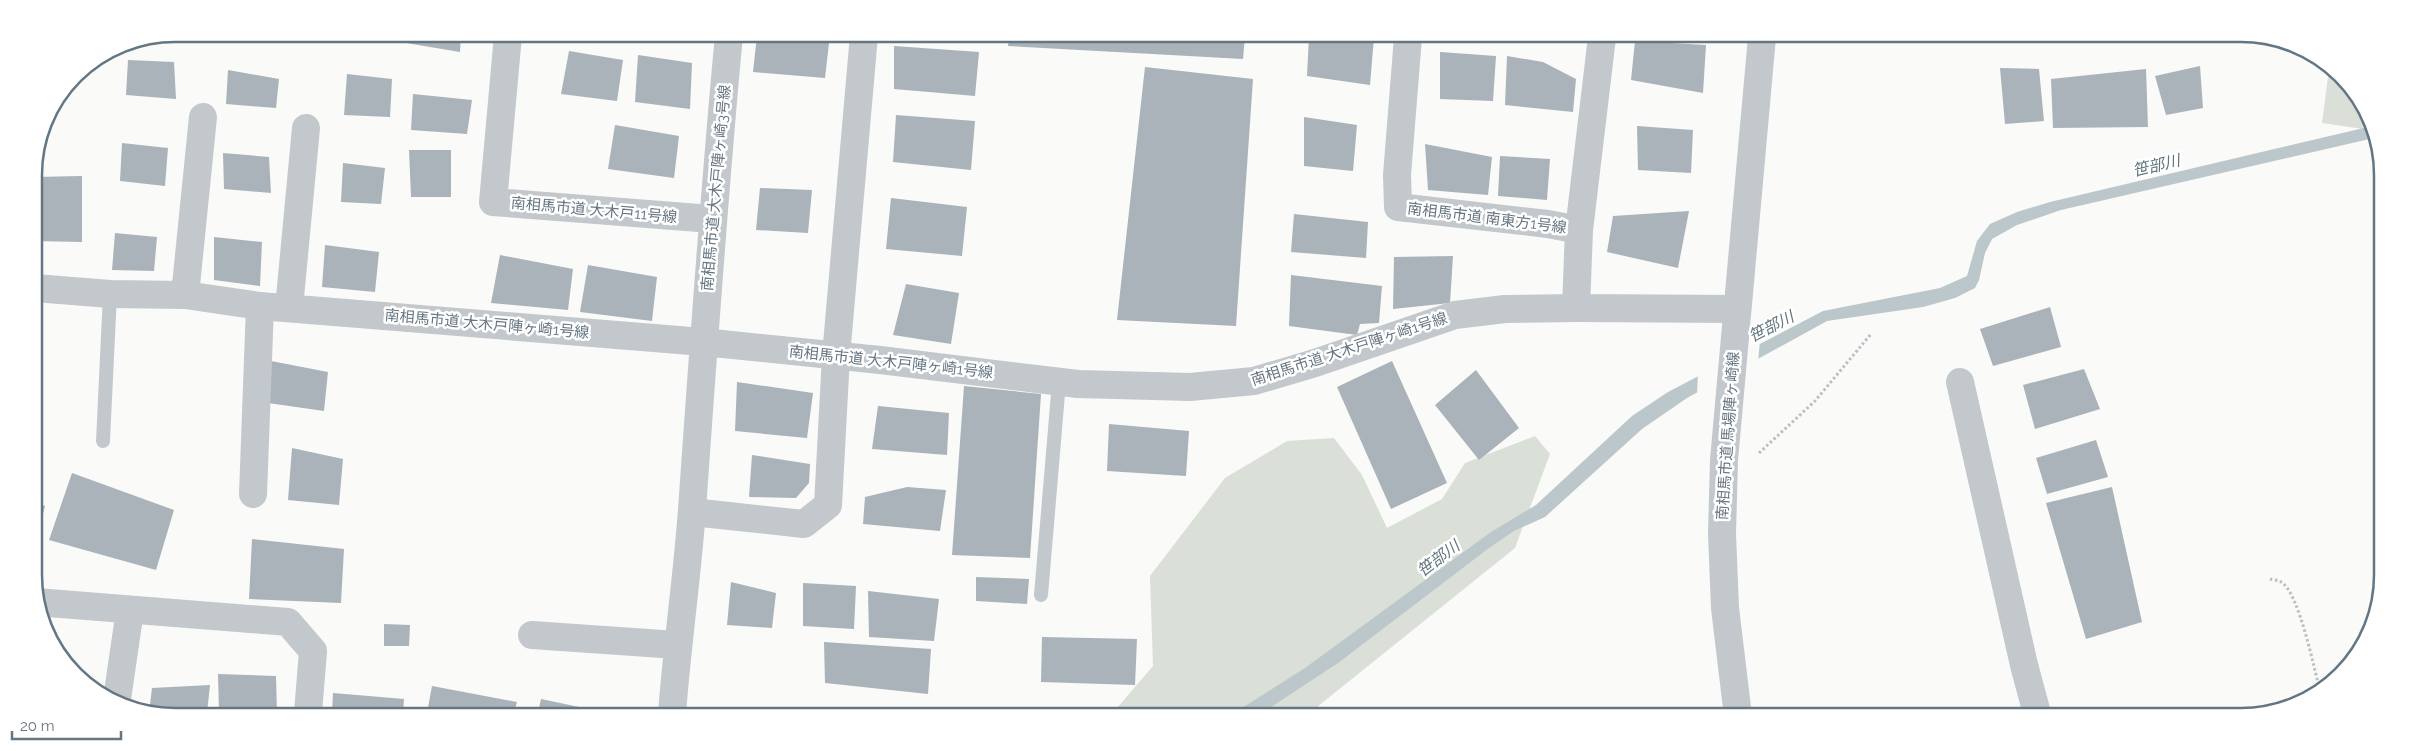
<svg xmlns="http://www.w3.org/2000/svg" width="2416" height="751" font-family="Raleway,'Noto Sans JP',sans-serif">
	<style>
		.green { fill: #dadfd7 }
		.water { fill: #bbc7cb }
		.pier { fill: #fafaf8 }
		.building { fill: #aab3b9 }
		.lines { fill: none; stroke-linecap: round; stroke-linejoin: round }
		.path { stroke: #bbbfc2; stroke-width: 3; stroke-dasharray: 2.5 2.5; stroke-linecap: butt }
		.service { stroke: #c3c8cc; stroke-width: 14 }
		.minor { stroke: #c3c8cc; stroke-width: 28 }
		.tertiary { stroke: #c3c8cc; stroke-width: 28 }
		.labels { text-anchor: middle; stroke-width: 5; stroke-linejoin: round; paint-order: stroke }
		.street-label { font-size: 15px; fill: #657683; stroke: #fff }
		.water-label { font-size: 16px; font-style: italic; fill: #60757c; stroke: #fff }
		.rim { fill: none; stroke: #657683; stroke-width: 2.5 }
	</style>
	<rect width="100%" height="100%" fill="#fafaf8"/>
	<path class="green" d="M2329,69L2341,76L2370,130L2322,123Z
		M1535,436L1550,454L1515,548L1307,715H1111L1153,666L1150,576L1225,478L1287,441L1334,438L1362,475L1387,528L1442,499L1465,463Z"/>
	<path class="water" d="M2368,127L2374,138L2061,210L2017,225L1992,239L1985,253L1979,280L1975,288L1955,298L1923,307L1827,321L1687,398L1642,429L1545,517L1514,531L1489,548L1338,663L1259,715H1231L1305,668L1491,532L1536,505L1632,416L1668,392L1823,311L1940,288L1967,276L1977,241L1990,224L2017,212L2050,202Z"/>
	<path class="pier" d="M1760,341L1758,362L1697,396L1698,373Z"/>
	<path class="building" d="M407,34H461L460,52L406,43Z
		M757,35L829,43L825,78L753,72Z
		M1009,36H1245L1243,59L1008,46Z
		M1309,36L1374,37L1370,85L1307,76Z
		M1635,41L1706,45L1703,93L1631,80Z
		M894,46L979,52L975,96L894,89Z
		M569,51L623,60L617,101L561,94Z
		M1440,52L1496,56L1493,101L1440,99Z
		M638,55L692,63L690,109L635,102Z
		M1507,56L1543,62L1576,79L1573,112L1505,105Z
		M128,60L174,62L176,99L126,95Z
		M2200,66L2203,108L2166,115L2155,76Z
		M1145,67L1253,79L1236,326L1117,320Z
		M2000,68L2039,69L2044,121L2005,124Z
		M2146,69L2148,127L2053,128L2051,79Z
		M228,70L279,79L276,108L226,104Z
		M347,74L392,79L390,117L344,115Z
		M413,94L472,100L467,134L411,130Z
		M896,115L975,121L971,170L893,162Z
		M1304,117L1357,125L1353,171L1304,166Z
		M615,125L679,136L674,178L608,169Z
		M1637,126L1693,130L1691,173L1638,170Z
		M122,143L168,148L165,186L120,181Z
		M1425,144L1492,157L1488,195L1428,190Z
		M409,150H451V197H411Z
		M223,153L269,157L271,193L224,189Z
		M1500,156L1550,159L1547,200L1498,196Z
		M343,163L385,168L381,204L341,202Z
		M82,176V242L34,241V177Z
		M760,188L812,190L808,233L756,230Z
		M891,198L967,207L962,256L886,249Z
		M1689,211L1678,268L1607,252L1613,216Z
		M1294,214L1368,222L1366,258L1291,252Z
		M115,233L157,237L154,271L112,270Z
		M214,237L262,242L260,286L214,280Z
		M325,245L379,252L375,292L322,287Z
		M500,255L573,269L568,310L491,303Z
		M1453,256L1450,303L1393,309L1394,257Z
		M588,265L657,277L652,321L580,312Z
		M1291,275L1382,286L1379,323L1360,324L1357,335L1289,326Z
		M906,284L959,293L951,344L893,335Z
		M2050,307L2061,347L1993,366L1980,329Z
		M271,361L328,372L324,411L268,403Z
		M1392,361L1447,483L1391,509L1337,387Z
		M2084,369L2100,409L2035,429L2023,385Z
		M1476,370L1519,428L1479,460L1435,405Z
		M737,382L813,393L807,438L735,431Z
		M964,386L1041,394L1030,558L952,555Z
		M878,406L949,413L947,455L872,449Z
		M1109,424L1189,431L1186,476L1107,471Z
		M2096,440L2108,477L2047,494L2036,458Z
		M292,448L343,459L339,505L288,500Z
		M752,455L810,464L809,483L796,498L749,497Z
		M72,473L174,510L156,570L49,540Z
		M907,487L946,490L940,531L863,524L865,497Z
		M2112,487L2142,622L2086,639L2046,503Z
		M36,503L45,506L37,537H36Z
		M252,539L344,549L341,603L249,599Z
		M976,577L1029,579L1027,604L976,601Z
		M731,582L776,593L772,628L727,625Z
		M803,583L856,586L854,629L803,626Z
		M868,591L939,599L934,641L869,637Z
		M384,624L410,625L409,646H384Z
		M1042,637L1137,639L1135,685L1041,682Z
		M824,642L931,649L928,694L825,683Z
		M218,674L276,676L277,713H219Z
		M210,685L207,713H149L152,688Z
		M432,686L517,702L514,713H427Z
		M333,693L404,699L403,713H332Z
		M541,699L608,713H538Z"/>
	<g class="lines">
		<path class="path" d="M1759,453L1815,401L1871,334
			M2270,579C2273,580 2278,580 2281,582C2299,592 2314,669 2320,691"/>
		<path class="service" d="M103,441L110,294
			M1041,595L1059,382"/>
		<path class="minor" d="M508,35L493,202L712,219
			M1408,37L1397,175L1398,207L1548,224L1579,230L1576,308
			M1579,230L1602,37
			M35,288L110,294L185,295L260,306L703,342L880,360L1078,384L1190,387L1254,381L1315,363L1455,315L1505,309L1576,308L1737,309
			M185,295L203,117
			M289,308L306,128
			M1960,382L2024,665L2038,717
			M253,494L260,306
			M692,512L804,524L828,505L836,356L864,35
			M36,602L288,622L313,651L308,713
			M532,635L677,645
			M117,699L130,610
			M672,714C677,646 687,578 692,510C703,352 714,193 729,35"/>
		<path class="tertiary" d="M1738,716L1725,608L1722,534L1724,460L1762,37"/>
	</g>
	<g class="labels">
		<g class="street-label">
			<text transform="translate(716 188) rotate(-85)" y="5">南相馬市道 大木戸陣ヶ崎3号線</text>
			<text transform="translate(594 210) rotate(5)" y="5">南相馬市道 大木戸11号線</text>
			<text transform="translate(1487 218) rotate(7)" y="5">南相馬市道 南東方1号線</text>
			<text transform="translate(487 324) rotate(5)" y="5">南相馬市道 大木戸陣ヶ崎1号線</text>
			<text transform="translate(1349 349) rotate(-18)" y="5">南相馬市道 大木戸陣ヶ崎1号線</text>
			<text transform="translate(891 362) rotate(6)" y="5">南相馬市道 大木戸陣ヶ崎1号線</text>
			<text transform="translate(1728 436) rotate(-86)" y="5">南相馬市道 馬場陣ヶ崎線</text>
		</g>
		<g class="water-label">
			<text transform="translate(2156 165) rotate(-13)" y="6">笹部川</text>
			<text transform="translate(1771 326) rotate(-27)" y="6">笹部川</text>
			<text transform="translate(1438 558) rotate(-37)" y="6">笹部川</text>
		</g>
	</g>
	<path d="M0 0H2416V751H0ZM175 42H2241A133 133 0 0 1 2374 175V575A133 133 0 0 1 2241 708H175A133 133 0 0 1 42 575V175A133 133 0 0 1 175 42Z" fill="#fff" fill-rule="evenodd"/>
	<path class="rim" d="M175 42H2241A133 133 0 0 1 2374 175V575A133 133 0 0 1 2241 708H175A133 133 0 0 1 42 575V175A133 133 0 0 1 175 42Z"/>
	<path d="M12 731v8h109v-8" fill="none" stroke="#657683" stroke-width="2.5"/>
	<text x="20" y="731" font-size="15" fill="#657683" stroke="#ffffff" stroke-width="4" paint-order="stroke">20 m</text>
</svg>
